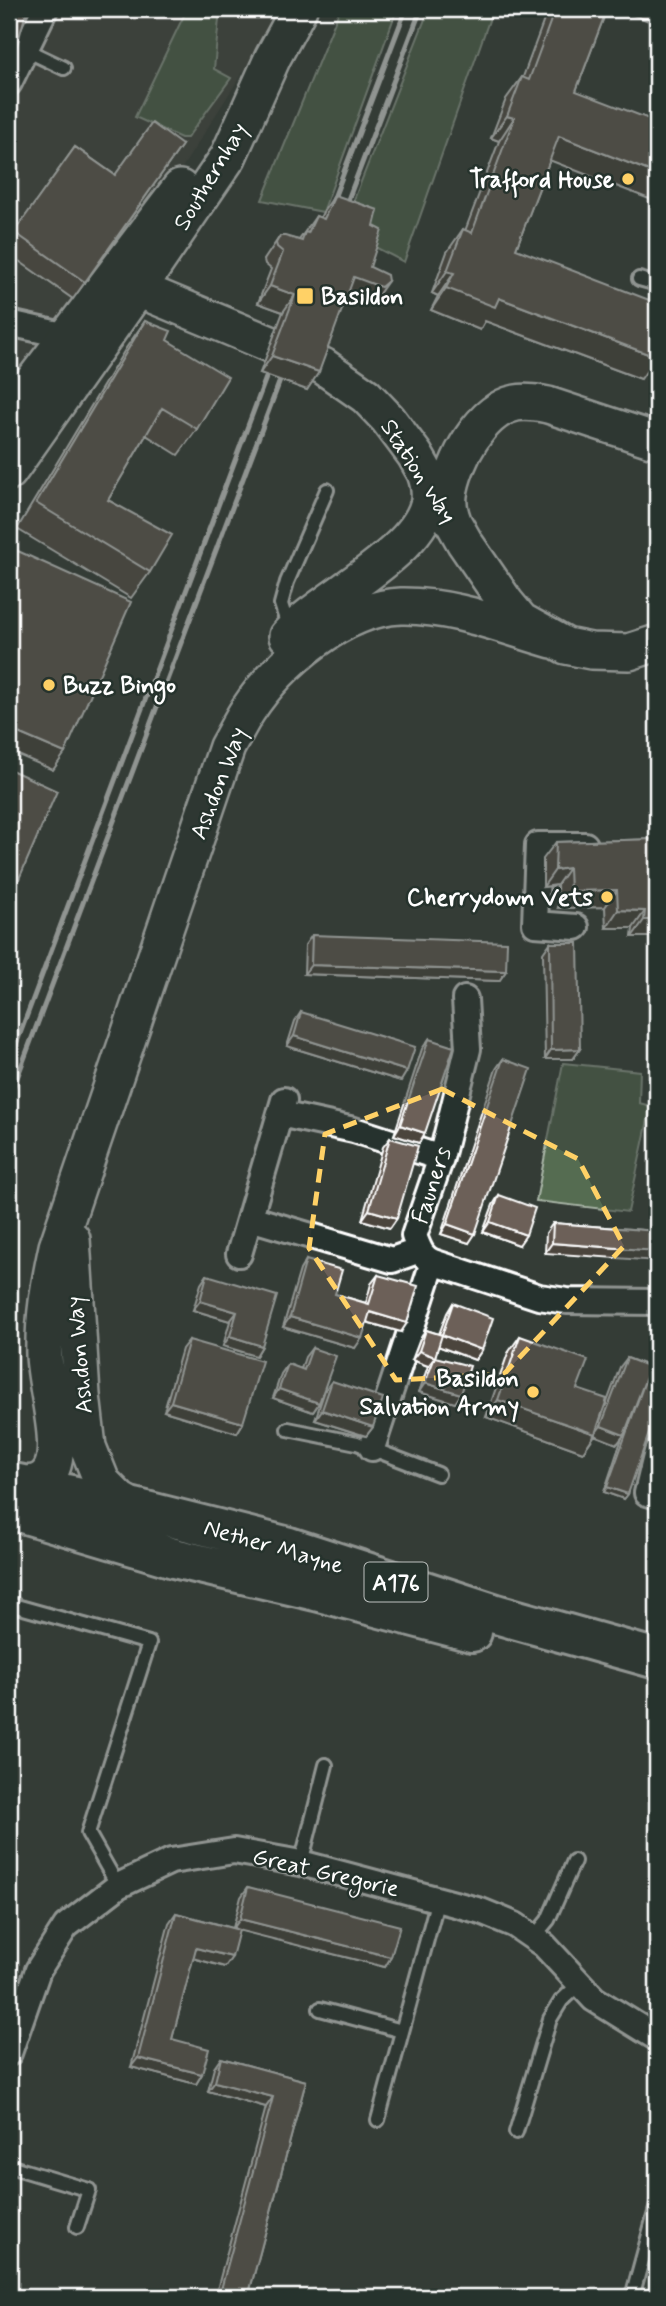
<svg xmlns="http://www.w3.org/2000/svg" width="666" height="2306" font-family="Mynerve,sans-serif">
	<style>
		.built { fill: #454740 }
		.green { fill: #556c51; stroke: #aab6a8; stroke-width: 2 }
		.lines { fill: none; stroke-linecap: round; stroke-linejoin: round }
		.lane-casing { stroke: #fff; stroke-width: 18 }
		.street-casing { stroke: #fff; stroke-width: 30 }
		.secondary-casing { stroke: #fff; stroke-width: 40 }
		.primary-casing { stroke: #fff; stroke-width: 44 }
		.lane { stroke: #26332d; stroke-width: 12 }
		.street { stroke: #26332d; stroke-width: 24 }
		.secondary { stroke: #26332d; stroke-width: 35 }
		.primary { stroke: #26332d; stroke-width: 38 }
		.rail { stroke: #fff; stroke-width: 5 }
		.wall { fill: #5d534c; stroke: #fff; stroke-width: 2 }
		.shaded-wall { fill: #4c443e; stroke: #fff; stroke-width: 2 }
		.building { fill: #6c6158; stroke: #fff; stroke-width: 2 }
		.marked { fill: none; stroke: #ffd166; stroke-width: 5; stroke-dasharray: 14 9; stroke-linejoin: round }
		.poi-dot { fill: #ffd166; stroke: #26332d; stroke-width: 2.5 }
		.labels { text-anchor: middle; stroke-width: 5; stroke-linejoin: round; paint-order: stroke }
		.shield { fill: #26332d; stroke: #bec2c0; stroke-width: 2 }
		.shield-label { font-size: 23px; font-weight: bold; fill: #fff }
		.street-label { font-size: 24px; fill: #fff; stroke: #26332d }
		.poi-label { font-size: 24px; font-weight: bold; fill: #fff; stroke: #26332d; text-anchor: end }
	</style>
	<rect width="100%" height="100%" fill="#343c36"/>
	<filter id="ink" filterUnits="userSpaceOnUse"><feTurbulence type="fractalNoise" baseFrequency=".0143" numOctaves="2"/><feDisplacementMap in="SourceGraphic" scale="14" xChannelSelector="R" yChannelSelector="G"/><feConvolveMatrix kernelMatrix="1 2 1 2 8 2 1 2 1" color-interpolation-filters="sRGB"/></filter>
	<g filter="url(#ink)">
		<path class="built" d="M9,9H283L154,212L9,393Z"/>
		<path class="green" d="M187,9H220L214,69L231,78L187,138H181L135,117Z
			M340,9H397L323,212L262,200Z
			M429,9H493L404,262L342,230Z
			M563,1063L640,1071L639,1103L651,1106L628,1212L536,1201Z"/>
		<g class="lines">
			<defs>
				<path id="lane" d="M24,49L64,68
					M639,279L657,284
					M289,629L281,604L287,582L327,490
					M288,1429L357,1443L438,1474
					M9,1604L149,1643L88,1833L118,1886
					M301,1863L326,1765
					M533,1938L548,1920L574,1861
					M320,2009L402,2031
					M378,2120L438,1899
					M516,2132L550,2019L561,2001L580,1983
					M9,2166L89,2190L77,2227
					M632,2297L657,2205"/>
				<path id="street" d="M9,83L45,9
					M9,323L67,336L78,342
					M576,927L535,924L538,845H585
					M465,999L468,1049L441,1158L414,1236C419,1248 421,1257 433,1262L539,1297L567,1301L657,1302
					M280,1114L354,1130L441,1158
					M250,1218L392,1260L420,1250
					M239,1254L284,1100
					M372,1448L433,1262
					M657,1452L647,1493L657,1496
					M9,2053L38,1970L66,1926L118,1886L171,1861L234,1851L301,1863L481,1911L515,1925L544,1945L594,1999L657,2038"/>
				<path id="secondary" d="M95,300L114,289H138L323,366L366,396L388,419L415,455L465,543L506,603L521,621L566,646L591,651L629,652L657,643
					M9,413L180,188
					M9,472L138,289L228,157L273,57L299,9
					M453,521C450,513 448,504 449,495C453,462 481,410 516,403C527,401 538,403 548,405L657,441
					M287,636C322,598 415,555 428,505C431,494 429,484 425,473
					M72,1239L82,1395L88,1447L102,1482L120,1500L134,1508
					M21,1485C34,1484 46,1482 52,1468C63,1442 45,1386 44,1355C43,1318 49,1284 57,1247L227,747C234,735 240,722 248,710C279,663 342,608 401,606C453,605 503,626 552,640"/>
				<path id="primary" d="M9,1482L134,1508L289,1547L496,1614L657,1659
					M9,1509L174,1558L316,1591L472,1632"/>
			</defs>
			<use href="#lane" class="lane-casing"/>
			<use href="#street" class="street-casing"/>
			<use href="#secondary" class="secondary-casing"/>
			<use href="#primary" class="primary-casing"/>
			<use href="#lane" class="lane"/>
			<use href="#street" class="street"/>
			<use href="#secondary" class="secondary"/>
			<use href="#primary" class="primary"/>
			<path class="rail" d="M329,211L406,9
				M341,218L421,9
				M9,1063L273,359
				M9,1099L287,362"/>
		</g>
		<path class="wall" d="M548,9H607L516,249L641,379L485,321L480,330L431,310L438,296L432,293L447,252L463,229L465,231L499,141L491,138L506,99L522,77H523Z
			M182,145L73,299L9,254V240L75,147L115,175Z
			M335,195L374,226L370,267L376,298L369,305L347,296L307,390L260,373L283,312L258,303L271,269L265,264L264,260L280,236L299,240L316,216L320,218L323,212Z
			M145,321L167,340L197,429L178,455L146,435L108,500L150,572L131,598L17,529L126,348Z
			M657,839V937H632L633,928H606L605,907L558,908L557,885L543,887V859L556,842Z
			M312,935L506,971L499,981L304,974L305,945Z
			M550,943L580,1049L573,1059H545L543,953Z
			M301,1012L401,1081L287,1046L295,1021Z
			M429,1039L425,1133L419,1143L394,1135L422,1049Z
			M503,1059L469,1243L441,1234L496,1069Z
			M390,1138L397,1218L390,1228L362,1220L383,1147Z
			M499,1195L519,1245L483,1232L493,1205Z
			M553,1223L657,1231L545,1253L546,1233Z
			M306,1260L335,1294L366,1303L371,1284L378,1275L401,1332L366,1322L355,1348L283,1327L300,1270Z
			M207,1275L262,1346L256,1356L223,1346L230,1321L193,1310L201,1284Z
			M453,1303L482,1350L475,1360L438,1346L435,1357L428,1366L412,1360L420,1339L426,1330L439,1334L447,1313Z
			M520,1336L577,1389L597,1429L620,1367L627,1358L649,1366L628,1494L624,1499L604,1492L623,1435L617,1444L595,1435L583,1452L486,1417L508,1353Z
			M189,1340L243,1423L237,1433L164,1411L182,1349Z
			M312,1348L319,1403L313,1412L273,1398L281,1374L288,1364L301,1369L305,1357Z
			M435,1357L455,1403L419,1392L428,1366Z
			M332,1381L373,1427L366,1436L315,1420L325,1390Z
			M248,1887L391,1957L385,1967L239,1930L225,1967L193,1958L172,2039L202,2074L196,2084L131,2067L169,1923L176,1913L233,1928L241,1897Z
			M221,2058L306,2081L248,2297H215L266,2107L208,2091L214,2068Z"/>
		<path class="shaded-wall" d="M617,9H657V24Z
			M507,116L514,118L499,141L491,138Z
			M559,136L657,174V202L544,158Z
			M447,271L454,273L438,296L432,293Z
			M354,277L388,281L376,298L369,305L342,294Z
			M270,286L295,295L283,312L258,303Z
			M446,288L499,298L656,357L641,379L485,321L480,330L431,310Z
			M272,356L319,372L307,390L260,373Z
			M9,729L65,753L53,770L9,751Z
			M569,868L557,885L543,887L555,870Z
			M617,890L605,907L558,908L570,891Z
			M618,910L645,911L633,928H606Z
			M644,920H657V937H632Z
			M311,965L506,971L499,981L304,974Z
			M294,1036L407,1071L401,1081L287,1046Z
			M580,1049L573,1059H545L551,1050Z
			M400,1125L425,1133L419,1143L394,1135Z
			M369,1210L397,1218L390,1228L362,1220Z
			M490,1222L526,1235L519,1245L483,1232Z
			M447,1224L475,1234L469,1243L441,1234Z
			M552,1243L657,1251V1261L545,1253Z
			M200,1301L237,1312L230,1321L193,1310Z
			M370,1312L407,1323L401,1332L363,1321Z
			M290,1317L362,1338L355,1348L283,1327Z
			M442,1335L482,1350L475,1360L435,1345Z
			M230,1336L262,1346L256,1356L223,1346Z
			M419,1351L435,1357L428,1366L412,1360Z
			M425,1383L461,1394L455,1403L419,1392Z
			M279,1389L319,1403L313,1412L273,1398Z
			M498,1400L595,1434L583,1452L486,1417Z
			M171,1402L243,1423L237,1433L164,1411Z
			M322,1410L373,1427L366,1436L315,1420Z
			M601,1426L624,1435L617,1444L594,1435Z
			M607,1487L628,1494L624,1499L604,1492Z
			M240,1919L391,1957L385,1967L233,1929Z
			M196,1948L232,1957L225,1967L189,1957Z
			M138,2058L202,2074L196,2084L131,2067Z
			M215,2082L273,2097L266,2107L208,2091Z"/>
		<path class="building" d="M9,9H27L14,56L9,61Z
			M555,9H607L576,91L657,122V174L559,136L516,249L657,303L656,357L499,298L495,307L446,288L454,273L447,271L463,229L472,233L514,118L507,116L522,77L529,80Z
			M152,123L182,145L85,282L14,232L75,147L115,175Z
			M335,195L378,210L374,226L382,230L370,267L387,275L388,281L381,287L354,277L319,372L272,356L295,295L270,286L283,252L277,247L276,243L280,236H285L302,241L305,232L308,233L316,216L324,219Z
			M145,321L171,331L167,340L228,377L197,429L162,408L108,500L172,535L150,572L36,503Z
			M9,547L131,602L65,753L9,729Z
			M9,769L57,791L9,902Z
			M657,839V920H644L645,911L618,910L617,890L570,891L569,868L555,870L556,842Z
			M312,935L507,942L506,971L311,965Z
			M550,943H578L580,1049L551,1050Z
			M301,1012L415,1047L407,1071L294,1036Z
			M429,1039L454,1047L425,1133L400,1125Z
			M503,1059L531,1069L475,1234L447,1224Z
			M390,1138L418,1146L397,1218L369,1210Z
			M499,1195L535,1208L526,1235L490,1222Z
			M553,1223L657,1231V1251L552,1243Z
			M306,1260L342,1270L335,1294L369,1304L378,1275L418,1286L407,1323L370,1312L362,1338L290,1317Z
			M207,1275L277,1296L262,1346L230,1336L237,1312L200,1301Z
			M453,1303L493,1318L482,1350L442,1335Z
			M426,1330L442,1335L435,1357L419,1351Z
			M520,1336L588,1360L577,1389L607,1399L595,1434L498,1400Z
			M189,1340L262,1361L243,1423L171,1402Z
			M312,1348L336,1356L319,1403L279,1389L288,1364L304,1370Z
			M435,1357L470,1366L461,1394L425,1383Z
			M627,1358L650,1367L624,1435L601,1426Z
			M650,1364L657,1367V1410L628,1494L607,1487L650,1367L649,1366Z
			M332,1381L383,1398L373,1427L322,1410Z
			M248,1887L400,1926L391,1957L240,1919Z
			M176,1913L239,1930L232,1957L196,1948L172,2039L209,2049L202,2074L138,2058Z
			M221,2058L306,2081L248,2297H219L273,2097L215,2082Z"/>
	</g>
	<path d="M0 0H666V2306H0ZM442,1089L578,1159L624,1246L504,1374L396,1380L309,1248L325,1134Z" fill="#343c36" fill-opacity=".55" fill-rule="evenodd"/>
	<path class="marked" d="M442,1089L578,1159L624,1246L504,1374L396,1380L309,1248L325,1134Z"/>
	<g class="poi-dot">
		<circle cx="628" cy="179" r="7"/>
		<rect x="296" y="287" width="18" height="18" rx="3.5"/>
		<circle cx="49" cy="685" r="7"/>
		<circle cx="607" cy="897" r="7"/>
		<circle cx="533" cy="1392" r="7"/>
	</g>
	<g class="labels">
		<rect class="shield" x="364.5" y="1562.5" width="63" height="39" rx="5"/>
		<g class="shield-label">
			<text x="396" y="1590">A176</text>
		</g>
		<g class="street-label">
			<text transform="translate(210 176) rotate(-59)" y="8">Southernhay</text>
			<text transform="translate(419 471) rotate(57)" y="8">Station Way</text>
			<text transform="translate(218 783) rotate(-69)" y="8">Ashdon Way</text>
			<text transform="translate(431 1185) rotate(-72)" y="8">Fauners</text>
			<text transform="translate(79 1355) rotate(-95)" y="8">Ashdon Way</text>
			<text transform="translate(274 1546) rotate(16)" y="8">Nether Mayne</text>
			<text transform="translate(326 1872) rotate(13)" y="8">Great Gregorie</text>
		</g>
		<g class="poi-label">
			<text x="614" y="187">Trafford House</text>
			<text x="321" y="304" text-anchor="start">Basildon</text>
			<text x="63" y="693" text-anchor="start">Buzz Bingo</text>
			<text x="593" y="905">Cherrydown Vets</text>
			<text x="519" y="1386">Basildon<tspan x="519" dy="28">Salvation Army</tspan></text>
		</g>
	</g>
	<rect width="666" height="2306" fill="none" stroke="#26332d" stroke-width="35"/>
	<rect x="18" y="18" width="631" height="2271" fill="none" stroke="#fff" stroke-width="2.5" filter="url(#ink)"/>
</svg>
